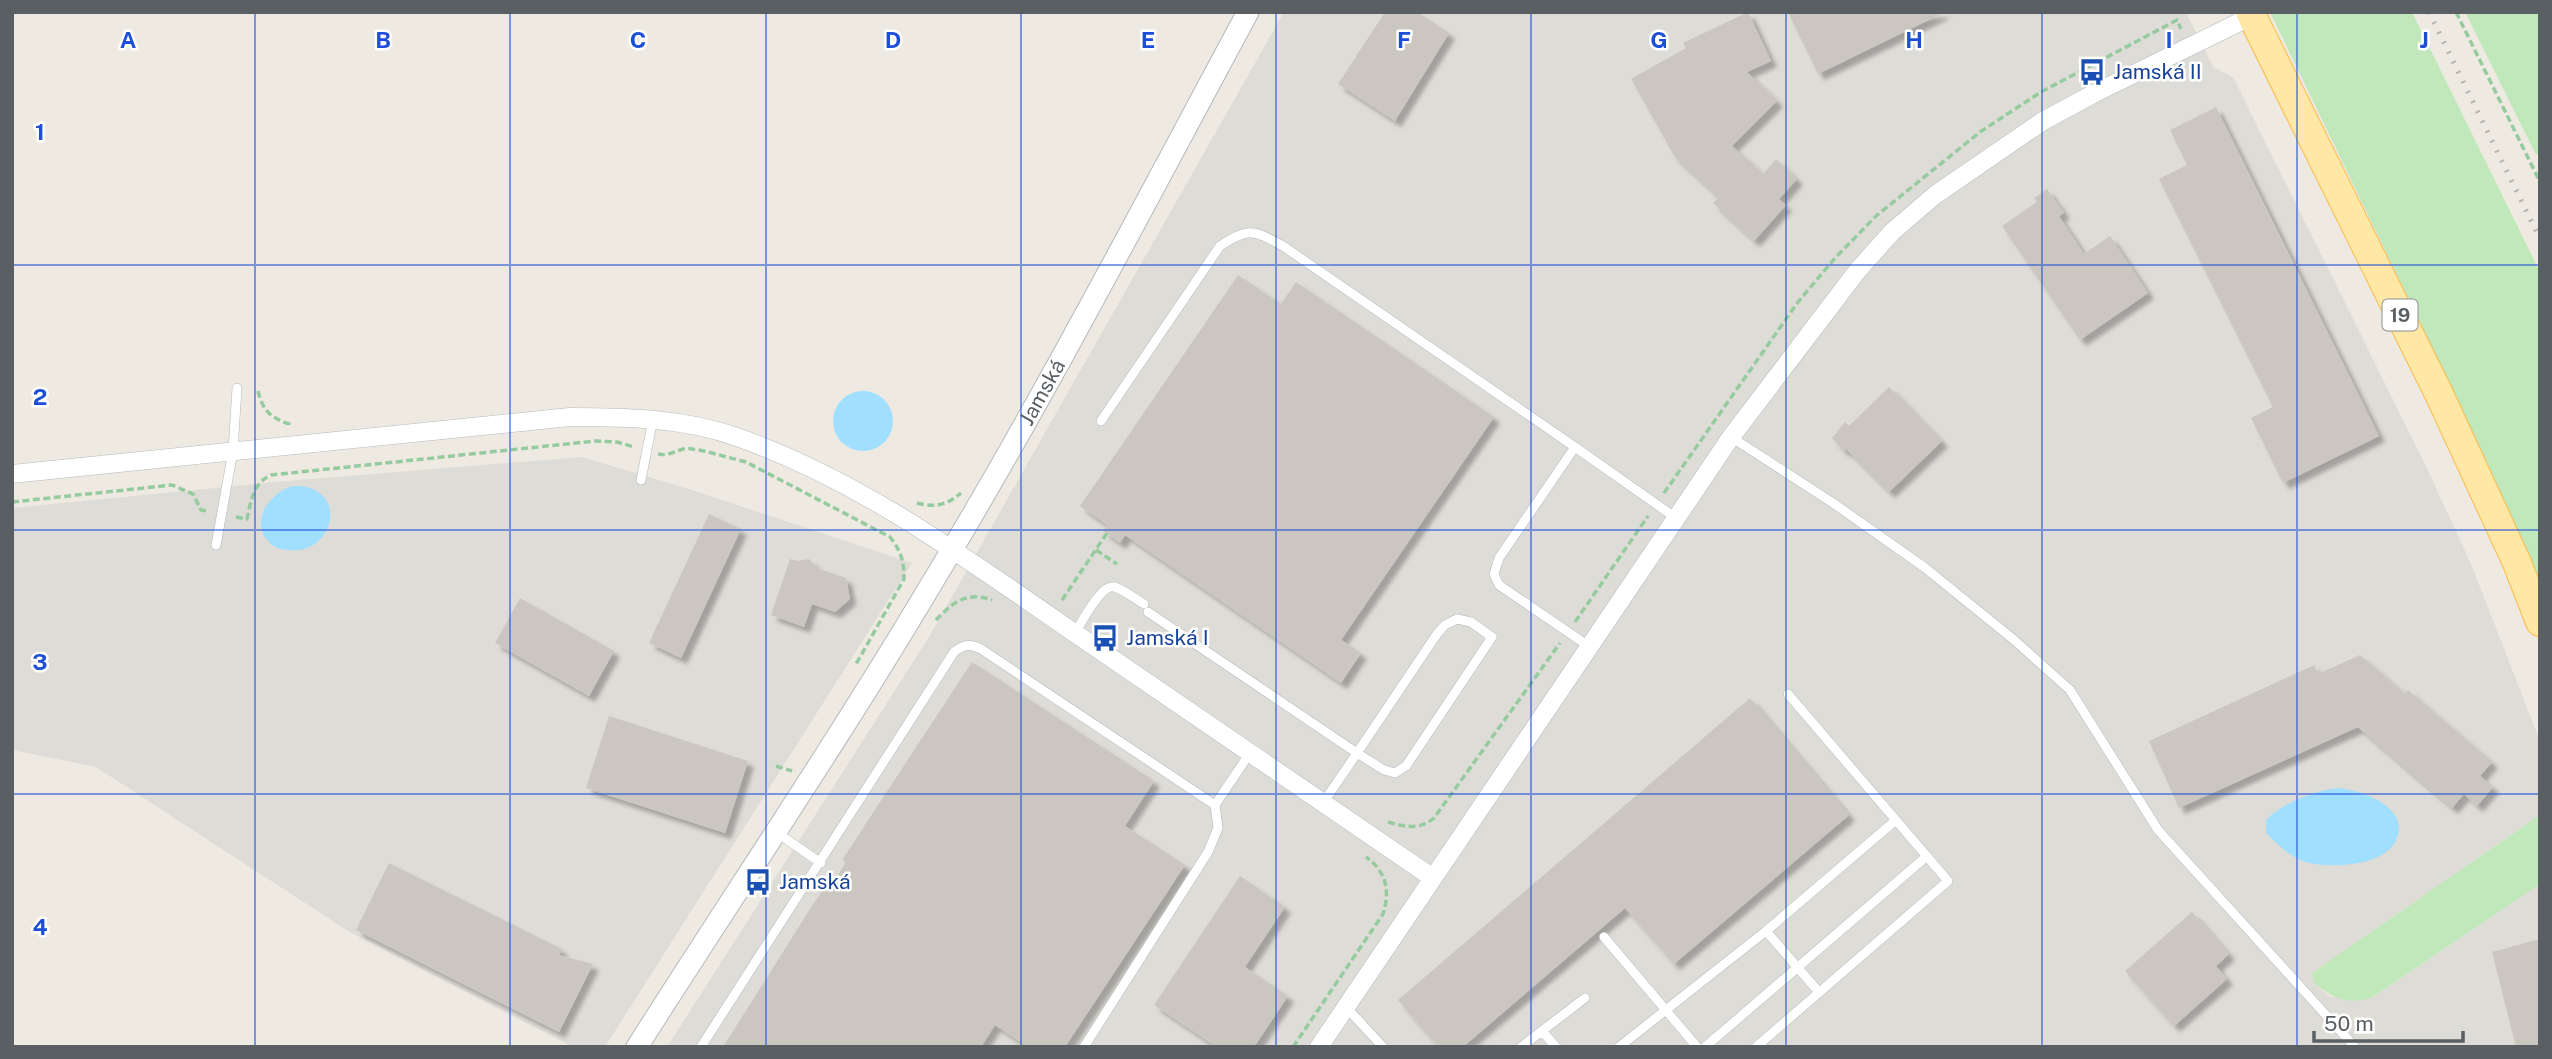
<svg xmlns="http://www.w3.org/2000/svg" width="2552" height="1059" font-family="'Public Sans',sans-serif">
	<style>
		.industrial { fill: #dedcd6 }
		.green { fill: #c0e8bb }
		.water { fill: #a0dfff }
		.building { fill: #cbc7c0; filter: url(#shadow) }
		.lines { fill: none; stroke-linecap: round; stroke-linejoin: round }
		.service-casing { stroke: #b4b8bd; stroke-width: 10 }
		.minor-casing { stroke: #b4b8bd; stroke-width: 19 }
		.tertiary-casing { stroke: #b4b8bd; stroke-width: 23 }
		.primary-casing { stroke: #fbba4d; stroke-width: 30 }
		.path { stroke: #96cba0; stroke-width: 3.5; stroke-dasharray: 7 3.5; stroke-linecap: butt }
		.service { stroke: #fff; stroke-width: 9 }
		.minor { stroke: #fff; stroke-width: 18 }
		.tertiary { stroke: #fff; stroke-width: 21 }
		.primary { stroke: #ffe8a5; stroke-width: 28 }
		.rail { stroke: #b3b4b4; stroke-width: 5; stroke-dasharray: 2 9; stroke-linecap: butt }
		.grid { fill: none; stroke: #1d4ed8; stroke-width: 2; stroke-opacity: 0.55 }
		.labels { text-anchor: middle; stroke-width: 5; stroke-linejoin: round; paint-order: stroke }
		.shield { fill: #fff; stroke: #8c8f92; stroke-width: 2 }
		.shield-label { font-size: 19px; font-weight: bold; fill: #5a5f63 }
		.transit-label { font-size: 21px; fill: #164399; stroke: #fff; text-anchor: start }
		.street-label { font-size: 21px; fill: #5a5f63; stroke: #fff }
		.grid-label { font-size: 23px; text-anchor: middle; font-weight: bold; fill: #1d4ed8; stroke: #fff; stroke-width: 5; stroke-linejoin: round; paint-order: stroke }
	</style>
	<defs>
		<filter id="shadow"><feDropShadow dx="6" dy="6" stdDeviation="2" flood-color="#0004"/></filter>
	</defs>
	<rect width="100%" height="100%" fill="#eeeae1"/>
	<path class="industrial" d="M1284,12H2186L2213,67L2233,77L2425,464L2471,564L2540,741V815L2312,973L2314,983L2330,997H2373L2540,884V1047H667L929,637Z
		M582,457L689,489L912,563L605,1047H573L348,931L96,767L12,750V508L275,482Z"/>
	<path class="green" d="M2270,12H2412L2540,272V588L2439,362Z
		M2465,12H2540V151L2536,155Z
		M2540,815V884L2373,997C2349,1006 2332,998 2314,983L2312,973Z"/>
	<path class="water" d="M833 421a30 30 0 1 1 60 0a30 30 0 1 1-60 0Z
		M293,486C298,486 305,486 310,488C348,502 328,554 290,550C283,550 275,548 270,543C248,522 270,492 293,486Z
		M2339,788C2363,791 2413,808 2395,842C2382,866 2333,868 2310,863C2292,859 2278,845 2266,833V820C2283,803 2315,790 2339,788Z"/>
	<path class="building" d="M1385,12H1417L1449,33L1395,121L1338,84Z
		M1748,12L1771,61L1747,72L1777,101L1732,146L1763,174L1776,159L1797,179L1779,199L1786,205L1754,241L1713,203L1719,197L1675,157L1631,79L1686,48L1683,43Z
		M1788,12H1945L1818,74Z
		M2216,107L2379,436L2283,483L2251,418L2273,407L2159,179L2187,165L2170,130Z
		M2047,189L2064,213L2059,216L2084,254L2110,236L2148,293L2080,340L2002,226L2037,202L2034,198Z
		M1238,275L1281,304L1296,282L1494,417L1341,640L1361,653L1341,683L1125,535L1120,543L1103,531L1107,525L1080,506Z
		M1889,387L1942,441L1889,492L1846,449L1844,451L1832,438L1845,422L1849,426Z
		M709,514L741,529L681,658L649,643Z
		M790,559L797,561L809,559L817,568L846,578L850,599L835,612L812,604L804,627L771,615Z
		M520,598L614,651L589,696L495,643Z
		M2360,655L2405,694L2408,690L2492,762L2480,776L2493,787L2477,806L2464,794L2452,808L2358,727L2179,808L2149,741L2314,665L2318,674Z
		M972,662L1154,781L1125,826L1185,865L1065,1047H1028L995,1025L981,1047H723L812,906L825,887L829,889L846,862L842,860Z
		M1750,698L1849,815L1674,964L1625,908L1463,1047H1438L1398,1000Z
		M609,716L748,761L725,833L586,788Z
		M389,863L562,949L559,955L593,964L559,1032L356,930Z
		M1240,876L1285,907L1245,967L1288,996L1254,1047H1217L1154,1005Z
		M2192,912L2229,954L2216,966L2227,979L2174,1026L2125,971Z
		M2540,939V1047H2516L2492,952Z"/>
	<g class="lines">
		<defs>
			<path id="service" d="M1101,421L1220,246C1250,227 1253,230 1283,246L1575,447
				M1731,437L1833,503L1924,567L2013,639L2070,690L2158,830L2355,1047
				M641,480L653,419
				M216,545L233,451L237,388
				M1148,612L1357,753L1323,803
				M1457,619L1471,622L1492,637L1406,766L1395,773L1384,770L1357,753L1437,634L1445,625Z
				M1075,633C1082,622 1101,584 1114,587C1123,589 1135,599 1144,604
				M1590,647L1499,585L1494,574L1499,558L1575,447L1676,518
				M776,832L821,863
				M1766,931L1818,991
				M1604,937L1697,1047
				M1346,1007L1383,1047
				M1543,1032L1556,1047
				M701,1047L954,652C963,645 970,643 981,649L1215,805
				M1084,1047L1208,852L1218,828L1215,805L1250,753
				M1521,1047L1585,998
				M1619,1047L1766,931L1896,820
				M1705,1047L1927,856
				M1756,1047L1948,881L1788,694"/>
			<path id="minor" d="M12,474L570,417C627,417 683,418 737,437C862,481 971,562 1079,636C1197,717 1315,797 1433,878
				M1319,1047L1731,437L1858,270L1892,232L1935,195L2043,121L2095,93L2252,16"/>
			<g id="tertiary">
				<path id="s1" d="M637,1047C734,894 836,744 929,588C1043,400 1144,205 1248,12"/>
			</g>
			<path id="primary" d="M2250,12L2439,394L2517,563L2540,622"/>
		</defs>
		<use href="#service" class="service-casing"/>
		<use href="#minor" class="minor-casing"/>
		<use href="#tertiary" class="tertiary-casing"/>
		<use href="#primary" class="primary-casing"/>
		<path class="path" d="M2456,12L2540,182
			M258,391C263,411 270,417 289,424L290,428
			M658,454L666,455L686,448L704,451L746,462L890,537C901,551 904,561 904,579L855,666
			M1664,493L1798,302L1836,257L1876,216L1980,132L2041,92L2177,20L2181,29
			M12,502L172,485L193,494L201,510L208,511
			M917,503C935,508 947,505 961,493
			M236,517L247,519C251,501 253,483 271,475L595,441L617,442L634,447
			M1096,550L1117,564
			M1062,600L1107,533
			M936,620C953,602 967,591 992,600
			M1575,622L1648,516
			M776,766L792,771
			M1388,822C1405,827 1420,830 1434,818L1560,643
			M1293,1047L1383,914C1390,891 1387,872 1366,857"/>
		<use href="#service" class="service"/>
		<use href="#minor" class="minor"/>
		<use href="#tertiary" class="tertiary"/>
		<use href="#primary" class="primary"/>
		<path class="rail" d="M2429,12L2540,239"/>
	</g>
	<path class="grid" d="M255,12V1047M510,12V1047M766,12V1047M1021,12V1047M1276,12V1047M1531,12V1047M1786,12V1047M2042,12V1047M2297,12V1047M12,265H2540M12,530H2540M12,794H2540"/>
	<defs>
		<symbol id="bus-bare" viewBox="-9 -9 18 18"><path d="M-5-6H5V4H4V6H2V4H-2V6H-4V4H-5ZM-3.5-4V0h7V-4ZM-3.5 1.2v1.5H-2V1.2ZM2 1.2v1.5H3.5V1.2Z" fill="#1a4fb4" stroke="#fff" stroke-width="2.5" paint-order="stroke"/></symbol>
	</defs>
	<g fill-rule="evenodd">
		<use href="#bus-bare" x="2073" y="53" width="38" height="38"/>
		<use href="#bus-bare" x="1086" y="619" width="38" height="38"/>
		<use href="#bus-bare" x="739" y="863" width="38" height="38"/>
	</g>
	<g class="labels">
		<rect class="shield" x="2382.5" y="299.5" width="35" height="31" rx="5"/>
		<g class="shield-label">
			<text x="2400" y="322">19</text>
		</g>
		<g class="transit-label">
			<text x="2113" y="79">Jamská II</text>
			<text x="1126" y="645">Jamská I</text>
			<text x="779" y="889">Jamská</text>
		</g>
		<g class="street-label">
			<text dy="7" stroke="none"><textPath href="#s1" startOffset="770">Jamská</textPath></text>
		</g>
	</g>
	<g class="grid-label">
		<text x="128" y="48">A</text>
		<text x="383" y="48">B</text>
		<text x="638" y="48">C</text>
		<text x="893" y="48">D</text>
		<text x="1148" y="48">E</text>
		<text x="1404" y="48">F</text>
		<text x="1659" y="48">G</text>
		<text x="1914" y="48">H</text>
		<text x="2169" y="48">I</text>
		<text x="2424" y="48">J</text>
		<text x="40" y="140">1</text>
		<text x="40" y="405">2</text>
		<text x="40" y="670">3</text>
		<text x="40" y="935">4</text>
	</g>
	<rect width="2552" height="1059" fill="none" stroke="#5a5f63" stroke-width="28"/>
	<path d="M2314 1031v10h149v-10" fill="none" stroke="#5a5f63" stroke-width="3.5"/>
	<text x="2324" y="1031" font-size="21" fill="#5a5f63" stroke="#ffffff" stroke-width="5" paint-order="stroke">50 m</text>
</svg>
